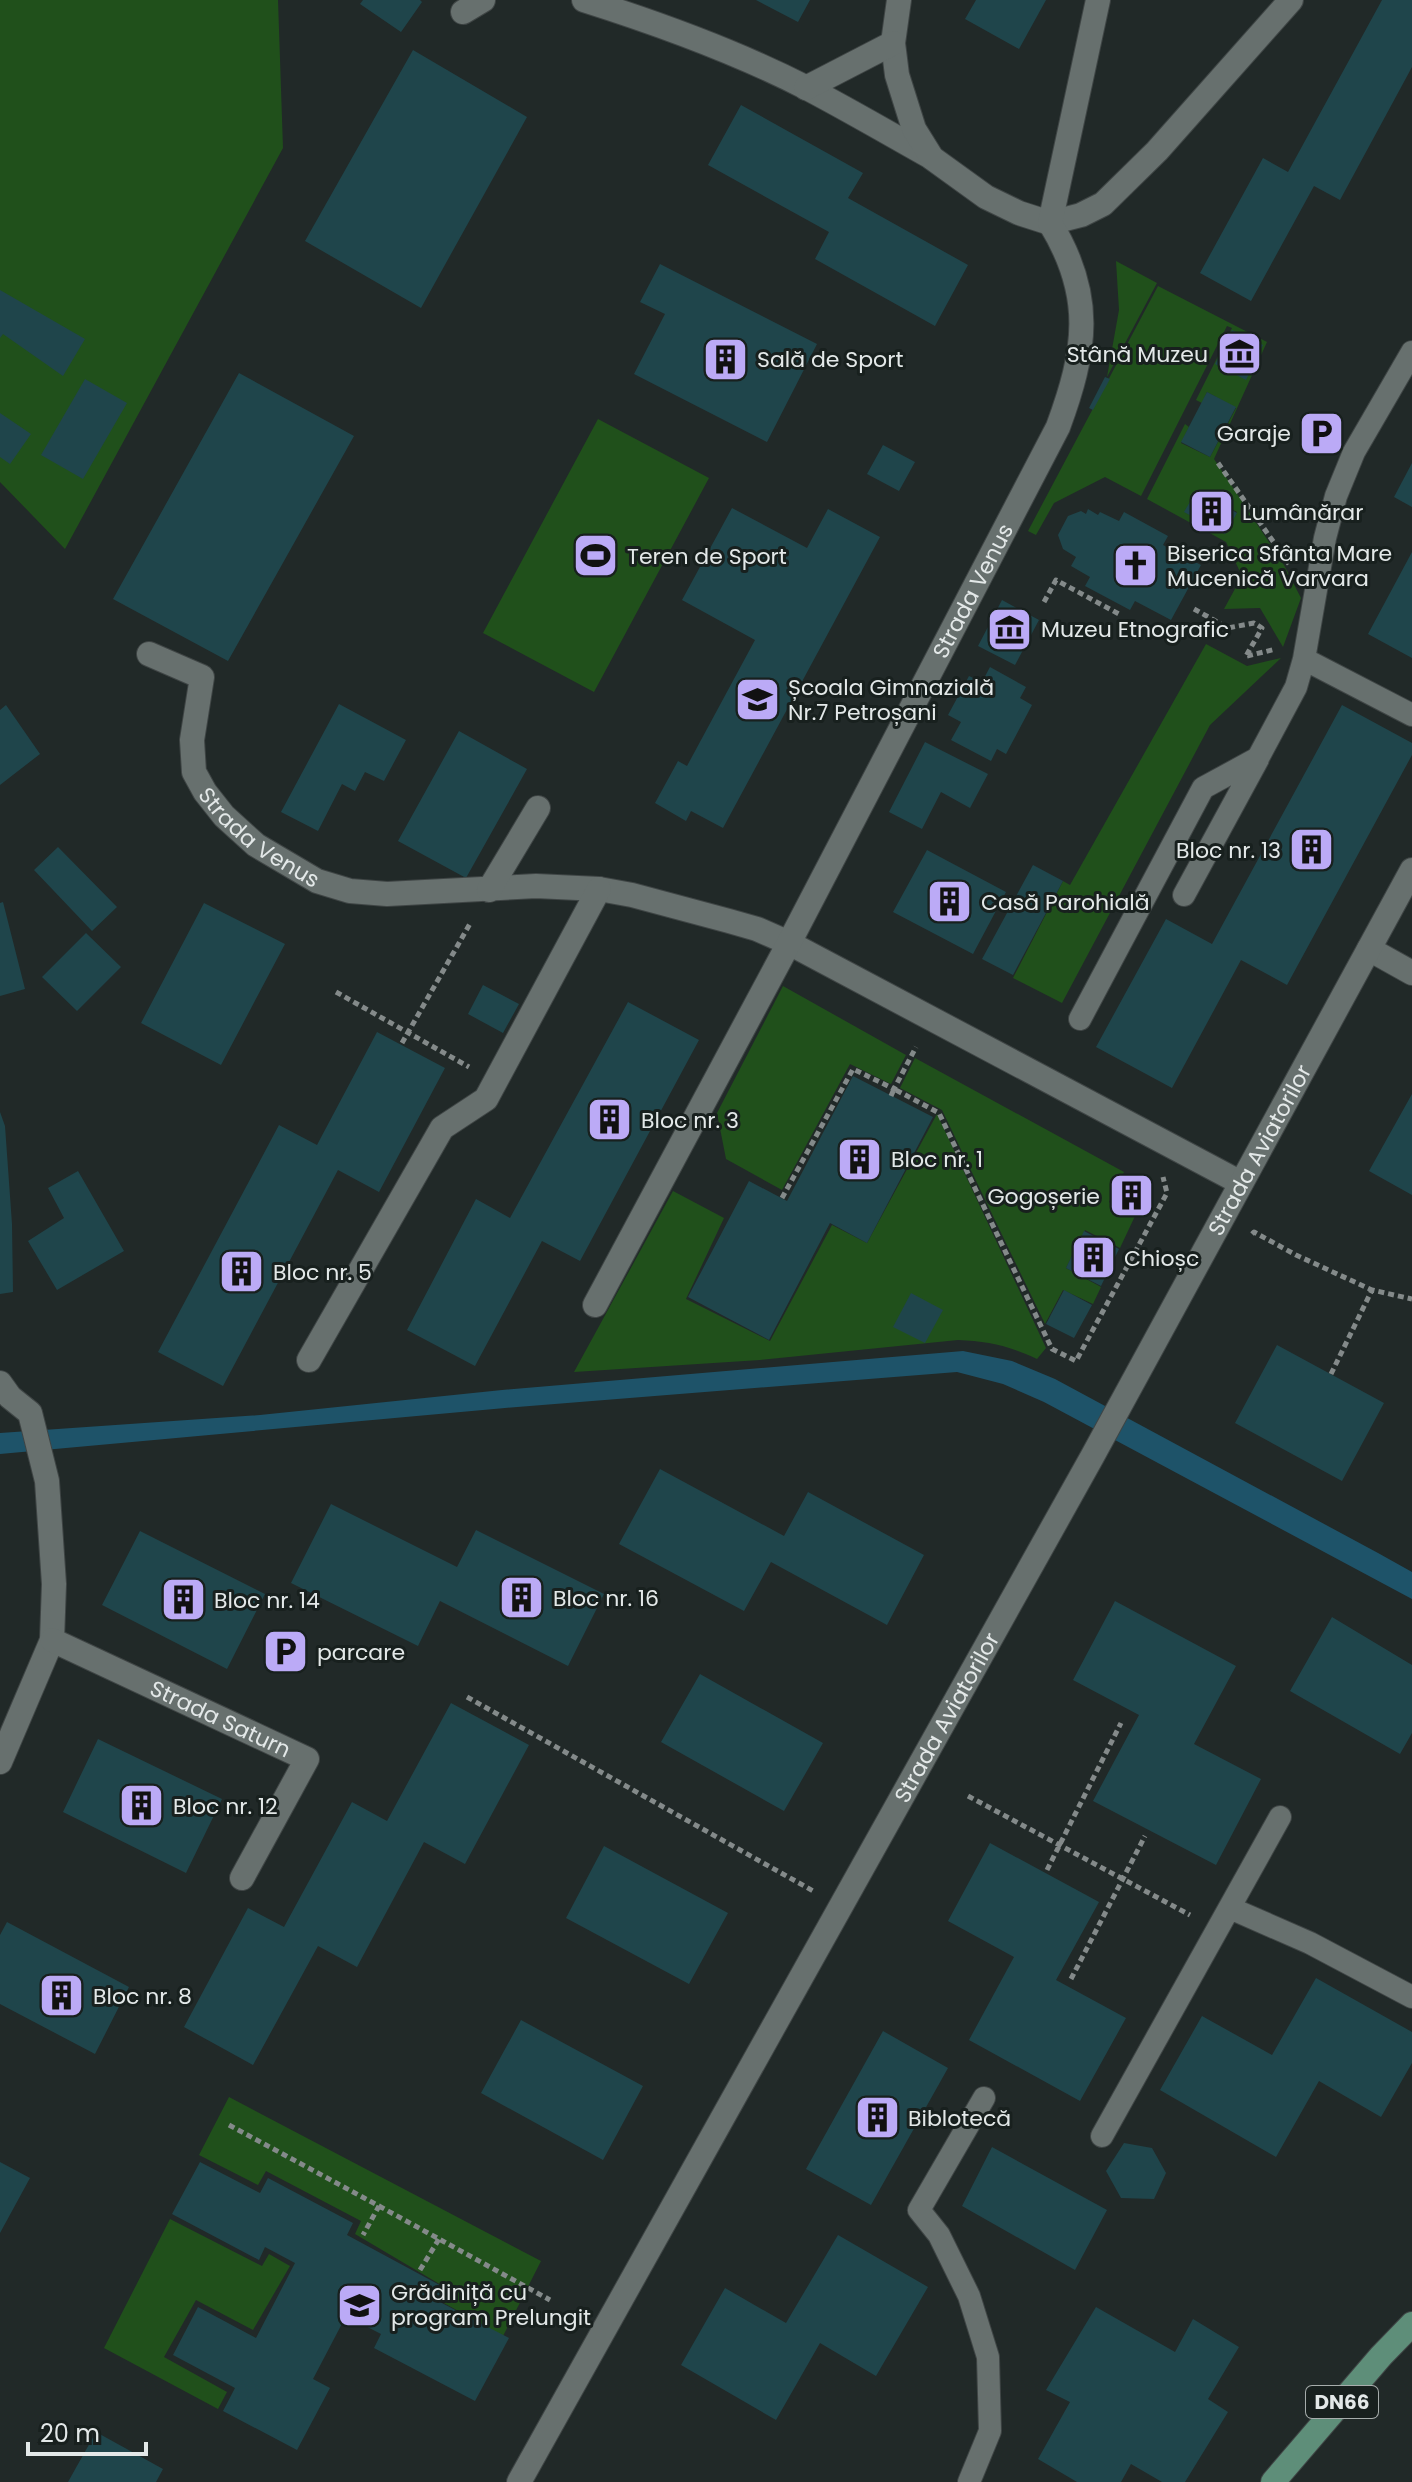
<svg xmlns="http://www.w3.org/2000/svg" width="1412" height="2482" font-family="Poppins,sans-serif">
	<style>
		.green { fill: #20501b }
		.water { fill: #1e5369 }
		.building { fill: #1f454b }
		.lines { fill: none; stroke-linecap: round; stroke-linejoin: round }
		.lane-casing { stroke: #3f4545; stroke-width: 24 }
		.street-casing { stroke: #3f4545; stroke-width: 26 }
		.secondary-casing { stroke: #3f4545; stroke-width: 26 }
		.primary-casing { stroke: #3f4545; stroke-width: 26 }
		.path { stroke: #848a8a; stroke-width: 5; stroke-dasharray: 6 4; stroke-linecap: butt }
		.lane { stroke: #67706e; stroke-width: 22 }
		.street { stroke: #67706e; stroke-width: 24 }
		.secondary { stroke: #67706e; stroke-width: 24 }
		.primary { stroke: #5e8e79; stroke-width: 24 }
		.labels { text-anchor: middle; stroke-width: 6; stroke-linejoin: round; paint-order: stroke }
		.shield { fill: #18201e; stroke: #a6acab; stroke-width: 2 }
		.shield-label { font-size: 20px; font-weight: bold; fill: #e3e8e8 }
		.poi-label { font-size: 22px; fill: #e3e8e8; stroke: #18201e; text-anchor: start }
		.street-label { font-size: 22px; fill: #e3e8e8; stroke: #18201e }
	</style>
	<rect width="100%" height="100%" fill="#212928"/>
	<path class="green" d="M0,0H278L283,148L65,549L0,482Z
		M1116,261L1157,283L1107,377L1119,310Z
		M1158,286L1267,342L1214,459L1284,565L1301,598L1283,647L1260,608L1224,609L1242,576L1226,542L1206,531L1209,526L1225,534L1237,512L1197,491L1185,512L1203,522L1200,528L1147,499L1185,424L1189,427L1181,443L1210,457L1236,408L1207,392L1202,403L1196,400L1232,328L1227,326L1141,496L1105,477L1054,503L1036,535L1028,531Z
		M598,419L709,478L594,692L483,633Z
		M1206,644L1247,666L1281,658L1210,725L1062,1003L1013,978L1063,881L1070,885Z
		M783,986L906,1055L891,1084L850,1064L782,1190L726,1159L717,1113Z
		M915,1058L1124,1172L1109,1202L1135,1216L1120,1248L1085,1230L1066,1268L1101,1287L1093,1304L1063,1290L1045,1324L942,1110L900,1088Z
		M937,1114L1046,1348L1037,1359C1010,1346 987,1341 958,1340L760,1360L574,1372L673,1191L724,1218L686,1299L770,1341L832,1225L867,1243Z
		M229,2097L541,2261L503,2336L442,2302L448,2289L355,2234L361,2221L266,2171L258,2185L199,2155Z
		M170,2219L262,2266L269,2254L290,2266L253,2330L196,2300L164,2357L227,2392L218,2409L104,2348Z"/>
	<path class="water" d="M963,1351L1012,1361L1055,1379L1378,1553L1412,1572V1599L1044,1402L1003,1384L957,1372L505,1408L0,1454V1433L260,1415L502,1390Z"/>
	<path class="building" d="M363,0H420L422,2L401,32L360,4Z
		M756,0H810L798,22Z
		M976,0H1046L1019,49L965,19Z
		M1382,0H1412V67L1340,200L1314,186L1251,301L1200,273L1263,158L1288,172Z
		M413,50L527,117L421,308L305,241Z
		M741,105L863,173L848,198L968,265L935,326L815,259L829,232L708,165Z
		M660,264L817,344L767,442L634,374L665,314L640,302Z
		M0,290L85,339L63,376L3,334L0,338Z
		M1232,330L1263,345L1246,380L1215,364Z
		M239,373L354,436L228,661L113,599Z
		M1105,377L1110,379L1093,410L1089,408Z
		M85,379L127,403L83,479L41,455Z
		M1207,392L1236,407L1210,457L1181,442Z
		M0,413L31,434L10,464L0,457Z
		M883,445L915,462L899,491L867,474Z
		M1412,463V507L1394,497Z
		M1197,490L1237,513L1225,534L1184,512Z
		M732,508L807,548L828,509L880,537L723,828L691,811L686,821L655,803L678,761L687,766L755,640L682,600Z
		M1088,509L1098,515L1100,512L1119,521L1124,512L1168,536L1163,545L1201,565L1171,620L1135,601L1130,610L1085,586L1090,577L1071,566L1076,557L1063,549L1058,535L1068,516L1081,511L1086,514Z
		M1412,552V658L1368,634Z
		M1002,600L1039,620L1015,665L978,646Z
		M990,667L1026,687L1020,698L1032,705L1006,754L997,749L991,761L951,740L961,722L948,715L969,676L982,682Z
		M339,704L406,740L384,781L365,772L355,791L342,784L318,831L281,812Z
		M6,705L40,754L0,785V710Z
		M1342,705L1412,743V755L1287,985L1241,960L1172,1088L1096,1047L1166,919L1212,944Z
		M459,731L527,769L466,878L398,841Z
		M925,742L988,774L970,808L941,792L922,829L889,812Z
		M58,847L117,907L92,931L34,870Z
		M927,850L1006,892L973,954L893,912Z
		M1033,865L1063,881L1013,975L982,959Z
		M3,902L25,989L0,996V903Z
		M204,903L285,944L221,1065L141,1023Z
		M86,933L121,967L77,1011L42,977Z
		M483,985L519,1004L503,1033L468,1014Z
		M628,1002L699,1040L580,1261L542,1241L475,1366L407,1330L476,1199L510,1218Z
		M377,1032L445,1068L379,1192L338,1170L223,1386L158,1352L279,1125L317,1145Z
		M853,1076L933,1117L867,1243L830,1223L769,1340L688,1297L749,1181L787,1201Z
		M1412,1094V1195L1369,1171Z
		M0,1112L5,1126L12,1224L13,1292L0,1294Z
		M78,1171L124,1251L57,1290L28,1241L64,1218L48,1188Z
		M1124,1176L1150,1191L1138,1214L1111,1201Z
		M1084,1231L1119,1249L1101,1286L1066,1268Z
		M1064,1290L1092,1305L1074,1338L1046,1324Z
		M911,1293L943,1310L925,1343L893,1327Z
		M1277,1345L1384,1403L1342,1481L1235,1423Z
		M660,1469L784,1536L808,1492L924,1555L887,1625L771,1562L744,1611L619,1544Z
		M331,1504L457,1567L476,1530L604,1594L568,1666L440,1601L418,1646L291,1583Z
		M140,1531L265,1594L227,1669L102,1605Z
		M1115,1601L1236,1666L1194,1744L1261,1779L1216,1865L1093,1801L1139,1715L1073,1680Z
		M1332,1617L1412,1665V1733L1400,1754L1290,1691Z
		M700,1674L823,1743L784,1811L661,1742Z
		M451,1703L529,1745L465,1864L424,1842L357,1967L318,1946L253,2065L184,2027L248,1908L284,1927L352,1802L387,1821Z
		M98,1739L222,1799L186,1873L63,1812Z
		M990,1843L1099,1902L1056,1980L1126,2018L1080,2101L969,2040L1014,1957L948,1921Z
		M604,1846L728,1913L689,1984L566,1918Z
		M7,1922L129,1987L95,2054L0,2004V1935Z
		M1316,1978L1412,2032V2063L1381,2117L1319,2081L1276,2157L1160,2090L1202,2016L1272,2055Z
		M521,2020L643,2086L603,2160L481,2093Z
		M883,2031L948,2068L871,2205L806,2169Z
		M1124,2143L1152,2148L1166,2173L1154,2199L1121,2198L1106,2171Z
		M992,2147L1107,2210L1075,2270L962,2206Z
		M0,2162L30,2178L0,2233Z
		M200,2162L260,2193L268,2178L353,2223L347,2235L447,2289L440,2302L509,2338L475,2401L374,2348L381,2334L346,2316L313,2379L330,2388L297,2450L223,2411L235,2388L173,2355L198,2307L256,2338L295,2263L265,2247L259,2260L172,2214Z
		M838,2235L928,2287L876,2376L820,2343L776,2420L681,2365L725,2288L786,2323Z
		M1096,2307L1175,2352L1193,2319L1239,2347L1208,2399L1228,2412L1185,2482H1162L1131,2464L1121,2482H1077L1038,2459L1070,2402L1046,2390Z
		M96,2432L163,2469L156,2482H68Z"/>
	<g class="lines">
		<defs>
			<path id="lane" d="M1304,659L1412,715
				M1184,895L1258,759
				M1080,1019L1203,788L1258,758L1296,687L1304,659L1325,538L1336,496L1354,452L1412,352
				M1230,1908L1310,1943L1412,1997
				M1102,2136L1280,1817
				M969,2482L990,2431L988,2357L969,2296L939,2235L919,2210L984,2098"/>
			<g id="street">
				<path d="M584,0C660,24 737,52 807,88C849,110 890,134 931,157"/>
				<path d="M899,0L893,43L897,75L914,129L932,158L986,197L1019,213L1050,223L1081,215L1103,204L1157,151L1291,0"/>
				<path d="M463,12L483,0"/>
				<path d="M806,88L893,43"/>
				<path id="s1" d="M149,654L202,677L192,740L194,772L205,792L224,816L256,845L317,881L350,891L387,894L536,886L599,889L632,895L729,921L757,929L789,943L1241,1183"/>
				<path d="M489,890L538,808"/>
				<path d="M1369,949L1412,973"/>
				<path id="s2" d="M595,1305L789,943L1058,427C1086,351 1095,296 1050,223L1098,0"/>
				<path d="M309,1360L442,1128L486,1099L599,889"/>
				<path d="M0,1383L10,1397L30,1413L47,1481L54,1584L52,1640L0,1762"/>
				<path id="s3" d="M52,1640L307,1759L242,1878"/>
			</g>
			<g id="secondary">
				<path id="s4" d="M519,2482L1092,1457L1412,870"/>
			</g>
			<path id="primary" d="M1273,2482L1381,2356L1412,2324"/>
		</defs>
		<use href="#lane" class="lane-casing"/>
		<use href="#street" class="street-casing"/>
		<use href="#secondary" class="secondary-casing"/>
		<use href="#primary" class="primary-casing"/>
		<path class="path" d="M1218,463L1289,564
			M1044,602L1056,580L1119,614
			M1194,609L1228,628L1254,623L1262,628L1246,656
			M1247,656L1276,649
			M336,992L469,1067
			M402,1043L471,922
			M891,1096L894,1089L939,1113L1052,1349L1076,1361L1167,1193L1163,1177
			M782,1198L853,1069L894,1089L916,1047
			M1252,1234L1254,1232L1296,1255L1372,1290
			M1331,1374L1372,1290L1412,1299
			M467,1697L815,1892
			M968,1796L1190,1915
			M1047,1870L1121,1723
			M1071,1979L1145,1836
			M229,2125L379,2206L363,2235
			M379,2206L550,2300
			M420,2270L439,2239"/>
		<use href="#lane" class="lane"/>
		<use href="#street" class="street"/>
		<use href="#secondary" class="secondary"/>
		<use href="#primary" class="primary"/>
	</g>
	<defs>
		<symbol id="museum-square" viewBox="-11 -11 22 22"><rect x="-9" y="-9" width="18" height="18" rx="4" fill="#bbaaf6" stroke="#18201e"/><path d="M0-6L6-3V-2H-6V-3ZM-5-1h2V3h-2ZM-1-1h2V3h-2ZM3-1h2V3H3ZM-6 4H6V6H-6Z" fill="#111"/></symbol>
		<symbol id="building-square" viewBox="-11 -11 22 22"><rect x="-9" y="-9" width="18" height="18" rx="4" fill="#bbaaf6" stroke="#18201e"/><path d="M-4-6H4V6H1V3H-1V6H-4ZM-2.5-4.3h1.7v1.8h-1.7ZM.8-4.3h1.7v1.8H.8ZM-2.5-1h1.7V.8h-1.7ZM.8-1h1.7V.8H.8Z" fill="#111"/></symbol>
		<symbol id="parking-square" viewBox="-11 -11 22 22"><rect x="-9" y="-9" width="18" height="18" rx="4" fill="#bbaaf6" stroke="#18201e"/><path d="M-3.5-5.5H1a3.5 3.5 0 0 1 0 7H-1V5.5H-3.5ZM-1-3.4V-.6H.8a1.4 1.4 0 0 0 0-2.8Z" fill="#111"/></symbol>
		<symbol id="stadium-square" viewBox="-11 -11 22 22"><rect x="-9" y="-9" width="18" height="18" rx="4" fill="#bbaaf6" stroke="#18201e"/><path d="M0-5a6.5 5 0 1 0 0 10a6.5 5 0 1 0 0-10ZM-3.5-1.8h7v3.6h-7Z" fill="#111"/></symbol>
		<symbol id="church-square" viewBox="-11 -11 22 22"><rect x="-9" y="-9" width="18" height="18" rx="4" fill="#bbaaf6" stroke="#18201e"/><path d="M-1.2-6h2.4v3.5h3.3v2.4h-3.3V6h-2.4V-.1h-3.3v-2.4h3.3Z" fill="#111"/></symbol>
		<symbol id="school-square" viewBox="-11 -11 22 22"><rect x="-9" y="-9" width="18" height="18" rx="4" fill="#bbaaf6" stroke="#18201e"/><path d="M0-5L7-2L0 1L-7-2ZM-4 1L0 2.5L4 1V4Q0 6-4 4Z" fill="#111"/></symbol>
	</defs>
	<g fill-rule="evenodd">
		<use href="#museum-square" x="1214" y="328" width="51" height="51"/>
		<use href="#building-square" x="700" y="334" width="51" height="51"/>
		<use href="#parking-square" x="1296" y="408" width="51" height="51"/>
		<use href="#building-square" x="1186" y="486" width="51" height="51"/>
		<use href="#stadium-square" x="570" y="530" width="51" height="51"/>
		<use href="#church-square" x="1110" y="540" width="51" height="51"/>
		<use href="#museum-square" x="984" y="604" width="51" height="51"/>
		<use href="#school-square" x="732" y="674" width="51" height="51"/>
		<use href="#building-square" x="1286" y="824" width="51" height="51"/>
		<use href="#building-square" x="924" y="876" width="51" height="51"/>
		<use href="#building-square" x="584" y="1094" width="51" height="51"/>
		<use href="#building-square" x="834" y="1134" width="51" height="51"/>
		<use href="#building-square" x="1106" y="1170" width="51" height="51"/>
		<use href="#building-square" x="1068" y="1232" width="51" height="51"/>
		<use href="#building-square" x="216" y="1246" width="51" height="51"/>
		<use href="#building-square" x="496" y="1572" width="51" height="51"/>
		<use href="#building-square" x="158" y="1574" width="51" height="51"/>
		<use href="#parking-square" x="260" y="1626" width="51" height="51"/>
		<use href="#building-square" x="116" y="1780" width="51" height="51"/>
		<use href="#building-square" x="36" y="1970" width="51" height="51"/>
		<use href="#building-square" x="852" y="2092" width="51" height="51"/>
		<use href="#school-square" x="334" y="2280" width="51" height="51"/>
	</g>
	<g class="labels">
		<rect class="shield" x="1306" y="2386" width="72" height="32" rx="6"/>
		<g class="shield-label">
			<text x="1342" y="2409">DN66</text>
		</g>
		<g class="poi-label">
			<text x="1208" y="362" text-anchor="end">Stână Muzeu</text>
			<text x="757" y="367">Sală de Sport</text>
			<text x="1291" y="441" text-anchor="end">Garaje</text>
			<text x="1242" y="520">Lumânărar</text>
			<text x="1167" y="561">Biserica Sfânta Mare<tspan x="1167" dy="25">Mucenică Varvara</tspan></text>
			<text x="627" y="564">Teren de Sport</text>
			<text x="1041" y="637">Muzeu Etnografic</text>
			<text x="788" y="695">Școala Gimnazială<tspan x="788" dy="25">Nr.7 Petroșani</tspan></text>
			<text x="1281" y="858" text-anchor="end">Bloc nr. 13</text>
			<text x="981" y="910">Casă Parohială</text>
			<text x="641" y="1128">Bloc nr. 3</text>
			<text x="891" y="1167">Bloc nr. 1</text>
			<text x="1100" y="1204" text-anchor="end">Gogoșerie</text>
			<text x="1124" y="1266">Chioșc</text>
			<text x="273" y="1280">Bloc nr. 5</text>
			<text x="553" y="1606">Bloc nr. 16</text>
			<text x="214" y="1608">Bloc nr. 14</text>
			<text x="317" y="1660">parcare</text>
			<text x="173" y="1814">Bloc nr. 12</text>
			<text x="93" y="2004">Bloc nr. 8</text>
			<text x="908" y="2126">Biblotecă</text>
			<text x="391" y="2300">Grădiniță cu<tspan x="391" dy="25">program Prelungit</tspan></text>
		</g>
		<g class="street-label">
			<text dy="8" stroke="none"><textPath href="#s2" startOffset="808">Strada Venus</textPath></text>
			<text dy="8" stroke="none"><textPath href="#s1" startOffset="248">Strada Venus</textPath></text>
			<text dy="8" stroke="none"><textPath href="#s4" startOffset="1524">Strada Aviatorilor</textPath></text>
			<text dy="8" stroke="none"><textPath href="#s4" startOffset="876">Strada Aviatorilor</textPath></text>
			<text dy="8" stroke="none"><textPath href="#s3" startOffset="186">Strada Saturn</textPath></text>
		</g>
	</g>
	<path d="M28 2442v12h118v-12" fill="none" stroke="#e3e8e8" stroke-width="4"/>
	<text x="40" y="2442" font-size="24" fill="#e3e8e8" stroke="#18201e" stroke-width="6" paint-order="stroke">20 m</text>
</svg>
